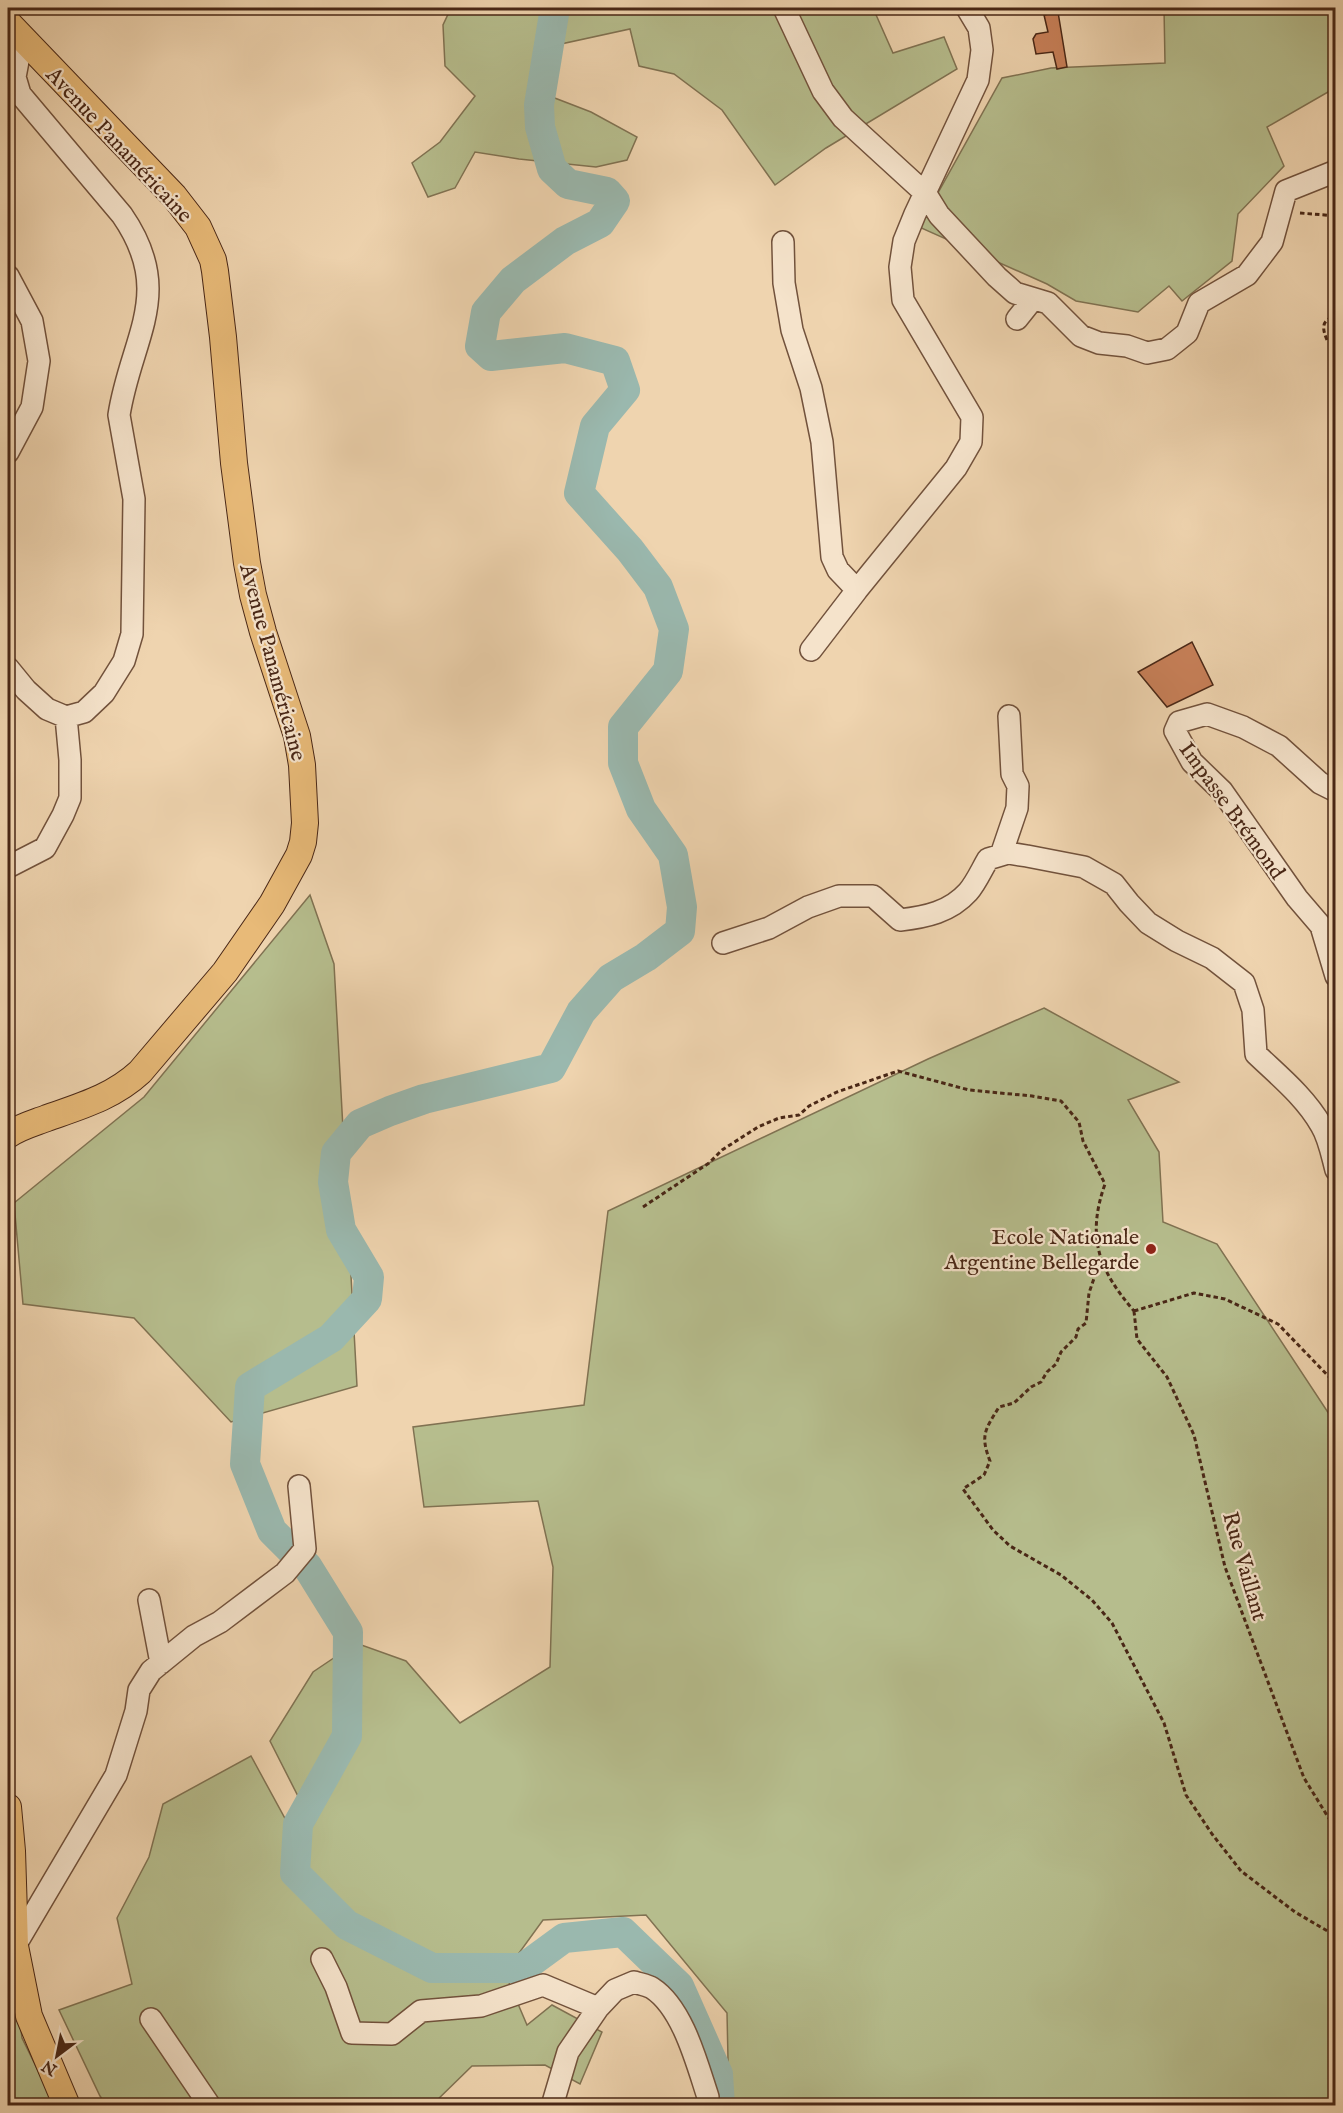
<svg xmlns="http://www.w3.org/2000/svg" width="1343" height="2113" font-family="'IM FELL English',serif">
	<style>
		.green { fill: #b6bd8d; stroke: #807252; stroke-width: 1.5 }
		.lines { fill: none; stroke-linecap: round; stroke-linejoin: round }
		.river { stroke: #9ab8ae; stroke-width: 30 }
		.building { fill: #c88059; stroke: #492716; stroke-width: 1.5 }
		.minor-casing { stroke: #72523c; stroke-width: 24 }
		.major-casing { stroke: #492716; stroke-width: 28 }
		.path { stroke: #492716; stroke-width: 3; stroke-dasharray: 4.5 3; stroke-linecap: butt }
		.minor { stroke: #f5e3cb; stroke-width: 21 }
		.major { stroke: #e8ba78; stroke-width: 26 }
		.poi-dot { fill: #8f2418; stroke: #f5e3cb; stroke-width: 2 }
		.labels { text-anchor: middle; stroke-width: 4.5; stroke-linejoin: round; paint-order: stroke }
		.street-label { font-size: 22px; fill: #492716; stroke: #f5e3cb }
		.poi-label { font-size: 22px; fill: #492716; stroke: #f5e3cb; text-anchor: end }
	</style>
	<rect width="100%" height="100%" fill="#efd4af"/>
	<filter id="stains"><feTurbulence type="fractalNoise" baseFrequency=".00333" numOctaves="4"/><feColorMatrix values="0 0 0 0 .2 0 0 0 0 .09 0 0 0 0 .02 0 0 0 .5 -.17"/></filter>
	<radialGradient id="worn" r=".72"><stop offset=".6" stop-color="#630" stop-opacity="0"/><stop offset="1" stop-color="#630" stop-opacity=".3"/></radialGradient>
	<path class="green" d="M451,8H873L893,53L944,37L957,69L826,148L775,185L722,110L674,74L639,66L630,29L552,46L534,90L591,112L637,137L627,160L596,167L519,159L475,152L455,188L428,197L412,163L440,142L475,96L445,66L443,25Z
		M1164,8H1335V88L1267,127L1284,166L1238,214L1232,261L1182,301L1169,286L1138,312L1076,301L1047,284L919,227L1002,78L1051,68L1165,63Z
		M310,895L334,964L357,1386L231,1422L134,1318L23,1304L14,1203L144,1097Z
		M1044,1008L1179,1082L1128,1100L1159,1152L1163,1222L1217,1244L1335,1423V2105H729L727,2013L646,1915L543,1920L514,1960H433L353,1918L305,1868L307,1814L270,1741L313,1672L356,1643L406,1661L460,1723L550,1667L553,1567L538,1501L424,1507L413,1427L584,1405L608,1211L928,1059Z
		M251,1756L288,1824L286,1870L345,1932L441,1977L507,1978L527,2025L552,2005L602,2032L580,2084L545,2065L472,2066L432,2105L107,2106L100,2096L59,2010L132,1984L117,1918L149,1857L163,1804Z
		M8,1929L22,2038L55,2105H8Z"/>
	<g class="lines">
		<path class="river" d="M555,8L539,105L540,127L552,169L568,184L607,192L615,201L600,223L565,241L513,280L486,312L480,346L491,356L565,348L615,361L625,390L595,426L579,493L630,550L658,587L674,629L668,671L623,727V763L641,809L673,855L682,907L680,931L646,957L611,978L581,1012L551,1068L424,1099L390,1111L360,1124L336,1153L333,1182L341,1230L369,1277L367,1299L331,1338L250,1387L245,1464L272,1531L307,1566L348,1632L347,1736L298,1824L295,1873L347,1925L432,1968H523L564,1938L623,1932L679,1986L718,2074L720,2106"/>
	</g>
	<path class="building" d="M1058,12L1067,67L1057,69L1053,52L1036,54L1033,39L1036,34L1048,32L1044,15Z
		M1192,642L1213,685L1167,707L1138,672Z"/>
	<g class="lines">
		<defs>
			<path id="minor" d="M784,8L823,91L843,118L926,194L939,215L997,277L1015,293L1048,303L1081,336L1099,343L1127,346L1147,353L1167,349L1187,333L1199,303L1247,275L1272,242L1286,191L1336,171
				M783,242L784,283L792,330L811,388L822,442L832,557L838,570L857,590
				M8,276L32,321L39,361L32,407L8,452
				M1017,319L1033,299
				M811,650L857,590L956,468L971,442L972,417L903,300L900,267L904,241L915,214L978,80L982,50L979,28L967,8
				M8,668L26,690L47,709L66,717L84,712L104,693L124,661L132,634L134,499L119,415C131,337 176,293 122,215L20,94L15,77L22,40
				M1336,791L1320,783L1279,746L1243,727L1207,714L1179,722L1175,731L1192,762L1222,791L1297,898L1321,926L1336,976
				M1001,855L1017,808L1018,786L1012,774L1009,716
				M8,867L45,848L63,815L70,798V760L66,717
				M723,943L769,928L808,907L839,896H873L900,920C926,917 950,912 968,892C976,883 982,869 988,859L1008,853L1027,856L1084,867L1114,884L1129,903L1148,923L1177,941L1212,958L1244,983L1253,1010L1256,1054C1279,1076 1305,1097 1321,1125C1329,1138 1332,1155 1336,1170
				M149,1600L161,1663
				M15,1946L116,1775L136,1711L139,1690L151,1671L194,1636L220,1622L285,1573L305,1549L299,1486
				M322,1959L336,1987L352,2033L392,2034L421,2011L481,2006L543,1985L598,2008
				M151,2019L210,2106
				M552,2106L568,2052L598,2008L615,1990L634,1982C640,1984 647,1985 652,1988C683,2008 697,2064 708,2097L707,2106"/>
			<path id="major" d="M8,23L174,196L198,227L213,260L215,271L223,337L234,463L247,563L253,595L263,632L297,736L302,765L305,823L303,842L299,855L272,904L225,972L140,1072C113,1097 81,1106 47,1118C34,1123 19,1127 8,1135
				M8,1807L12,1851L15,1946L29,2016L67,2106"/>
		</defs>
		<use href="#minor" class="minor-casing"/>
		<use href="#major" class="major-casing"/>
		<path class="path" d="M1300,213L1336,216
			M1327,340C1322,328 1321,320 1336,316
			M643,1207L709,1163L722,1150L758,1127L779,1118L799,1115L809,1106L837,1092L898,1071L969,1090L1032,1096L1061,1101L1079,1122L1083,1141L1105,1184C1086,1238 1099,1270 1134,1311
			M1101,1258L1089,1293L1086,1323L1078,1329L1076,1337L1061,1352L1056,1364L1047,1372L1041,1382L1031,1387L1014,1403L999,1407C985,1430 980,1435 990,1461L984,1475L963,1489L993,1530L1010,1546L1061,1575L1092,1600L1112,1623L1164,1723L1186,1795L1212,1834L1241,1871L1295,1912L1336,1936
			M1134,1311L1137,1339L1167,1377L1194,1435L1225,1567L1304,1778L1336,1830
			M1134,1311L1194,1293L1225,1299L1278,1324L1336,1384"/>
		<use href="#minor" class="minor"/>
		<use href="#major" class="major"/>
	</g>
	<circle class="poi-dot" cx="1151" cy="1249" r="6"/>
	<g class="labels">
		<g class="street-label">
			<text transform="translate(120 144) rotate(47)" y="8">Avenue Panaméricaine</text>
			<text transform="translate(274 662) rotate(75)" y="8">Avenue Panaméricaine</text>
			<text transform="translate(1233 810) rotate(54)" y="8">Impasse Brémond</text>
			<text transform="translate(1246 1566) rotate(74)" y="8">Rue Vaillant</text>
		</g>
		<g class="poi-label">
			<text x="1139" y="1244">Ecole Nationale<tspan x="1139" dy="25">Argentine Bellegarde</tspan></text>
		</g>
	</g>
	<rect width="1343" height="2113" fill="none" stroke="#efd4af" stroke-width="30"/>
	<rect x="9" y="9" width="1325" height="2095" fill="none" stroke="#492716" stroke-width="3"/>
	<rect x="15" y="15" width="1313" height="2083" fill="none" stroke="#492716" stroke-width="1.5"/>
	<g transform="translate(57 2056) rotate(212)" stroke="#f5e3cb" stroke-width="4.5" paint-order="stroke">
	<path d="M0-4.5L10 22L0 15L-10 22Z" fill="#492716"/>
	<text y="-9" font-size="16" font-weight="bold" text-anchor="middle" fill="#492716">N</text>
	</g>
	<rect width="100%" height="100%" filter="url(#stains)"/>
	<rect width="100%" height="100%" fill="url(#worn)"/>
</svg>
